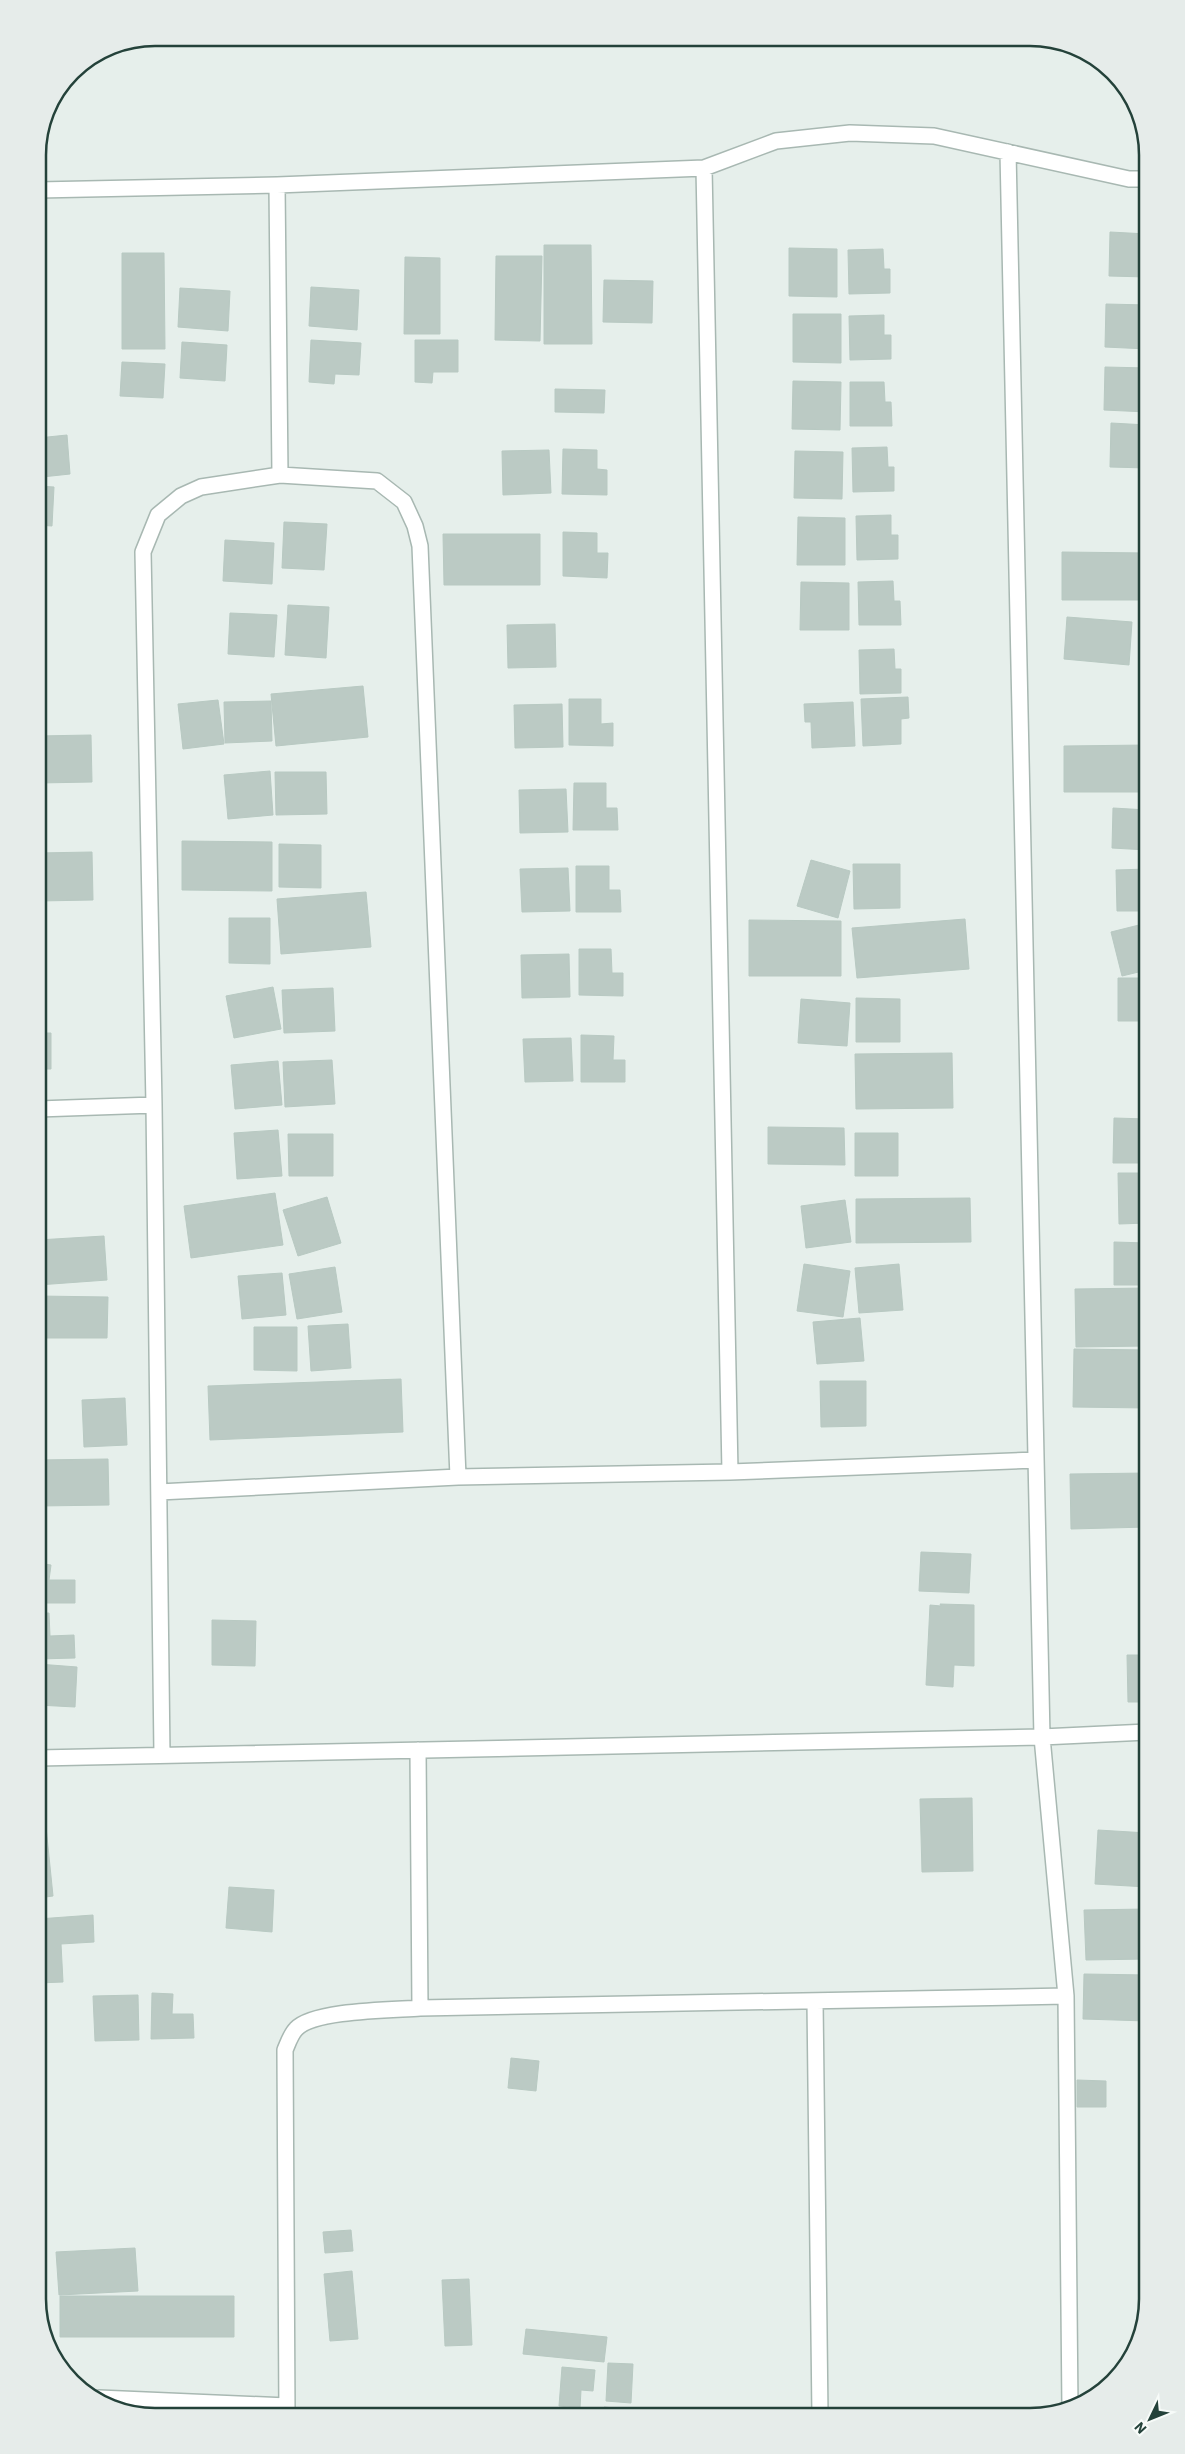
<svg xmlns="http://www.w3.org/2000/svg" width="1185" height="2454" font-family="'IBM Plex Sans',sans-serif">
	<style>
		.building { fill: #bbcac4; stroke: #b8c9c2 }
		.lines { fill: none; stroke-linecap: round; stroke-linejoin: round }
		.minor-casing { stroke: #a8b8b2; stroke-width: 18 }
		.minor { stroke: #fff; stroke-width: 15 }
		.rim { fill: none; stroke: #24423a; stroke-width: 2.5 }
	</style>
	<rect width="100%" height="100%" fill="#e6efeb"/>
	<path class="building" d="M1110,232L1147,234V277L1109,276Z
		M544,245H591L592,344H544Z
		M789,248L837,249V297L789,296Z
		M883,249L884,269H890V293L849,294L848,250Z
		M122,253H164L165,349H122Z
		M496,256H542L540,341L495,340Z
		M405,257L440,258V334H404Z
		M604,280L653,281L652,323L603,322Z
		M311,287L359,290L357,330L309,326Z
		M180,288L230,291L228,331L178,327Z
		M1106,304L1147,305V349L1105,347Z
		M793,314H841V363L793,362Z
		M884,315V335H891V359L850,360L849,316Z
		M311,340L361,343L359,375L335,374L334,384L309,382Z
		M415,340H458V372H433L432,383L415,382Z
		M182,342L227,345L225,381L180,378Z
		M122,362L165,364L163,398L120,396Z
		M1105,367L1147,368V412L1104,410Z
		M793,381L841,382L840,430L792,429Z
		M850,382H884L885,402H891L892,426H850Z
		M555,389L605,390L604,413L555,412Z
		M1111,423L1147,425V468L1110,467Z
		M67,435L70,474L42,477L38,438Z
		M887,447L888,467H894V491L853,492L852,448Z
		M563,449L597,450V469L607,470V495L562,494Z
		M549,450L551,493L503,495L502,451Z
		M795,451L843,452L842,499L794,498Z
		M38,486L54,487L52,526L38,525Z
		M891,515V535H898V559L857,560L856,516Z
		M798,517L845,518V565H797Z
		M284,522L327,524L324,570L282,568Z
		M563,532L597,533V553H608L607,578L563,576Z
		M443,534H540V585H444Z
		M225,540L274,543L272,584L223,581Z
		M1062,552L1147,553V600H1062Z
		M893,581L894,601H900L901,625H859L858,582Z
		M801,582L849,583V630H800Z
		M288,605L329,607L326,658L285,655Z
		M230,613L277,615L274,657L228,654Z
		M1067,617L1132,622L1129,665L1064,659Z
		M555,624L556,667L508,668L507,625Z
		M894,649L895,669H901V693L860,694L859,650Z
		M363,686L368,737L276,746L271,694Z
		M908,697L909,718L901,719V744L863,746L861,699Z
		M569,699H601V724L613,723V746L569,745Z
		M218,700L224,744L183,749L178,704Z
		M271,701L272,741L225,743L224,702Z
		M853,702L855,746L812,748L811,722H805L804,704Z
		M562,704L563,747L515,748L514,705Z
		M91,735L92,782L38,783V736Z
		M1147,745V792H1064V746Z
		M270,771L273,815L228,819L224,775Z
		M275,772H326L327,814L276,815Z
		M574,783H606V808H617L618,830H573Z
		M566,789L568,832L520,833L519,790Z
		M1113,808L1147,810V850L1112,848Z
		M182,841L272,842V891L182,890Z
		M279,844L321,845V888L279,887Z
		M92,852L93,900L38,901V853Z
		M811,860L850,871L838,918L797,906Z
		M853,864H900V908L854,909Z
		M576,866H609V890H620L621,912H576Z
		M568,868L570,911L522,912L520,869Z
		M1147,869V911H1117L1116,870Z
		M366,892L371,947L281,954L277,899Z
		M229,918H270V964L229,963Z
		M965,919L969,969L857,978L852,928Z
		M749,920L841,921V976H749Z
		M1147,923V970L1122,976L1111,932Z
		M579,949H611L612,973H623V996L579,995Z
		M569,954L570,997L522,998L521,955Z
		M1118,978H1147V1021H1118Z
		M273,987L281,1029L234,1038L226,996Z
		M333,988L335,1031L284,1033L282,990Z
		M856,998L900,999V1042H856Z
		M801,999L850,1003L847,1046L798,1043Z
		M38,1033H51V1069H38Z
		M581,1035L614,1036L613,1060H625V1082H581Z
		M571,1038L573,1081L525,1082L523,1039Z
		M952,1053L953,1108L856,1109L855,1054Z
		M332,1060L335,1104L285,1107L283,1062Z
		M278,1061L282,1105L235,1109L231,1065Z
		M1114,1118L1147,1119V1163H1113Z
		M768,1127L844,1128L845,1165L768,1164Z
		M278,1130L282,1176L237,1179L234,1133Z
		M855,1133H898V1176H855Z
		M288,1134H333V1176H289Z
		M1118,1173H1147V1223L1119,1224Z
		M275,1193L283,1245L191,1258L184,1206Z
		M327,1197L341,1243L298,1256L283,1210Z
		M970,1198L971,1242L856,1243V1199Z
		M845,1200L851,1242L806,1248L801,1206Z
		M104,1236L107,1280L38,1285V1240Z
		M1114,1242L1147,1243V1285H1114Z
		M804,1264L850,1271L843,1317L797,1311Z
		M899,1264L903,1310L859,1313L855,1268Z
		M335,1267L342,1312L297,1319L289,1274Z
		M282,1273L286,1315L242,1319L238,1276Z
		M1147,1288V1346L1076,1347L1075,1289Z
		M38,1296L108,1297L107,1338H38Z
		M860,1318L864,1361L817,1364L813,1322Z
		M348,1324L351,1368L311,1371L308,1326Z
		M254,1327H297V1371L254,1370Z
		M1074,1349L1147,1350V1408L1073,1407Z
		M401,1379L403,1432L210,1440L208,1386Z
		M820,1381H866V1426L821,1427Z
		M125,1398L127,1445L84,1447L82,1400Z
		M108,1459L109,1505L38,1506V1460Z
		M1147,1473V1527L1071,1529L1070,1474Z
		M921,1552L971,1554L969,1593L919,1591Z
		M38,1563L51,1565L49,1580H75V1603H38Z
		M940,1604L974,1605V1666L954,1665L953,1687L926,1685L930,1605L941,1606Z
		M38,1613H49L50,1636L74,1635L75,1658L38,1659Z
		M212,1620L256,1621L255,1666L212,1665Z
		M1127,1655H1147V1702H1128Z
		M38,1664L77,1667L75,1707L38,1705Z
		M972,1798L973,1871L922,1872L920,1799Z
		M45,1817L53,1896L38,1898V1818Z
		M1098,1830L1147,1833V1887L1095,1884Z
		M229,1887L274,1890L272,1932L226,1928Z
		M1147,1909V1959L1086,1960L1084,1910Z
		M93,1915L94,1942L61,1944L63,1982L38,1983V1919Z
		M1084,1974L1147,1975V2021L1083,2019Z
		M152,1993L173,1994L172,2014H193L194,2038L151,2039Z
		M138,1995L139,2040L95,2041L93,1996Z
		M511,2058L539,2061L536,2091L508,2088Z
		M1077,2080L1106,2081V2107H1077Z
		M351,2230L353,2251L325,2253L323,2232Z
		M135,2248L138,2291L59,2295L56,2252Z
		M352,2271L358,2339L330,2341L324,2274Z
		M469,2279L472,2345L445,2346L442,2280Z
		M60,2296H234V2337H60Z
		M526,2329L607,2337L604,2362L523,2354Z
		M608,2363L633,2364L631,2403L606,2401Z
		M562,2367L595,2370L593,2391L581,2390L580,2408L559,2406Z
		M604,2407L633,2410L632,2416H603Z"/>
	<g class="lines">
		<defs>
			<path id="minor" d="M1008,152L1042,1737L1066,1996L1070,2409
				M704,168L730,1472
				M277,185L280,475
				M38,190L277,185L704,168L776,141L850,133L934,136L1129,179H1147
				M38,1109L154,1105
				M159,1492L458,1477L730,1472L1036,1460
				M418,1750L420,2008
				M162,1755L154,1105L143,552L158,515L181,496L201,487L280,475L377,481L404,502L415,526L420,546L458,1477
				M38,1758L1042,1737L1147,1732
				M815,2001L820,2416
				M99,2398L287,2406
				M287,2416L285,2050C288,2043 291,2034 296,2029C313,2010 393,2010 420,2008L1066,1996"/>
		</defs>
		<use href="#minor" class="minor-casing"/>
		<use href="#minor" class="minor"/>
	</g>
	<path d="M0 0H1185V2454H0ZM155 46H1030A109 109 0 0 1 1139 155V2299A109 109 0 0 1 1030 2408H155A109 109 0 0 1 46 2299V155A109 109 0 0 1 155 46Z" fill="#e6ecea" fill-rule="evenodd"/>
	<path class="rim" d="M155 46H1030A109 109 0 0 1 1139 155V2299A109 109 0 0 1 1030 2408H155A109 109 0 0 1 46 2299V155A109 109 0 0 1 155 46Z"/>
	<g transform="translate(1150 2419) rotate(227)" stroke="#f7fbf9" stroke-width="4" paint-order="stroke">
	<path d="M0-4L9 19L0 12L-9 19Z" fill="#24423a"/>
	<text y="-8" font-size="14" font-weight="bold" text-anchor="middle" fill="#24423a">N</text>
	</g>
</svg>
